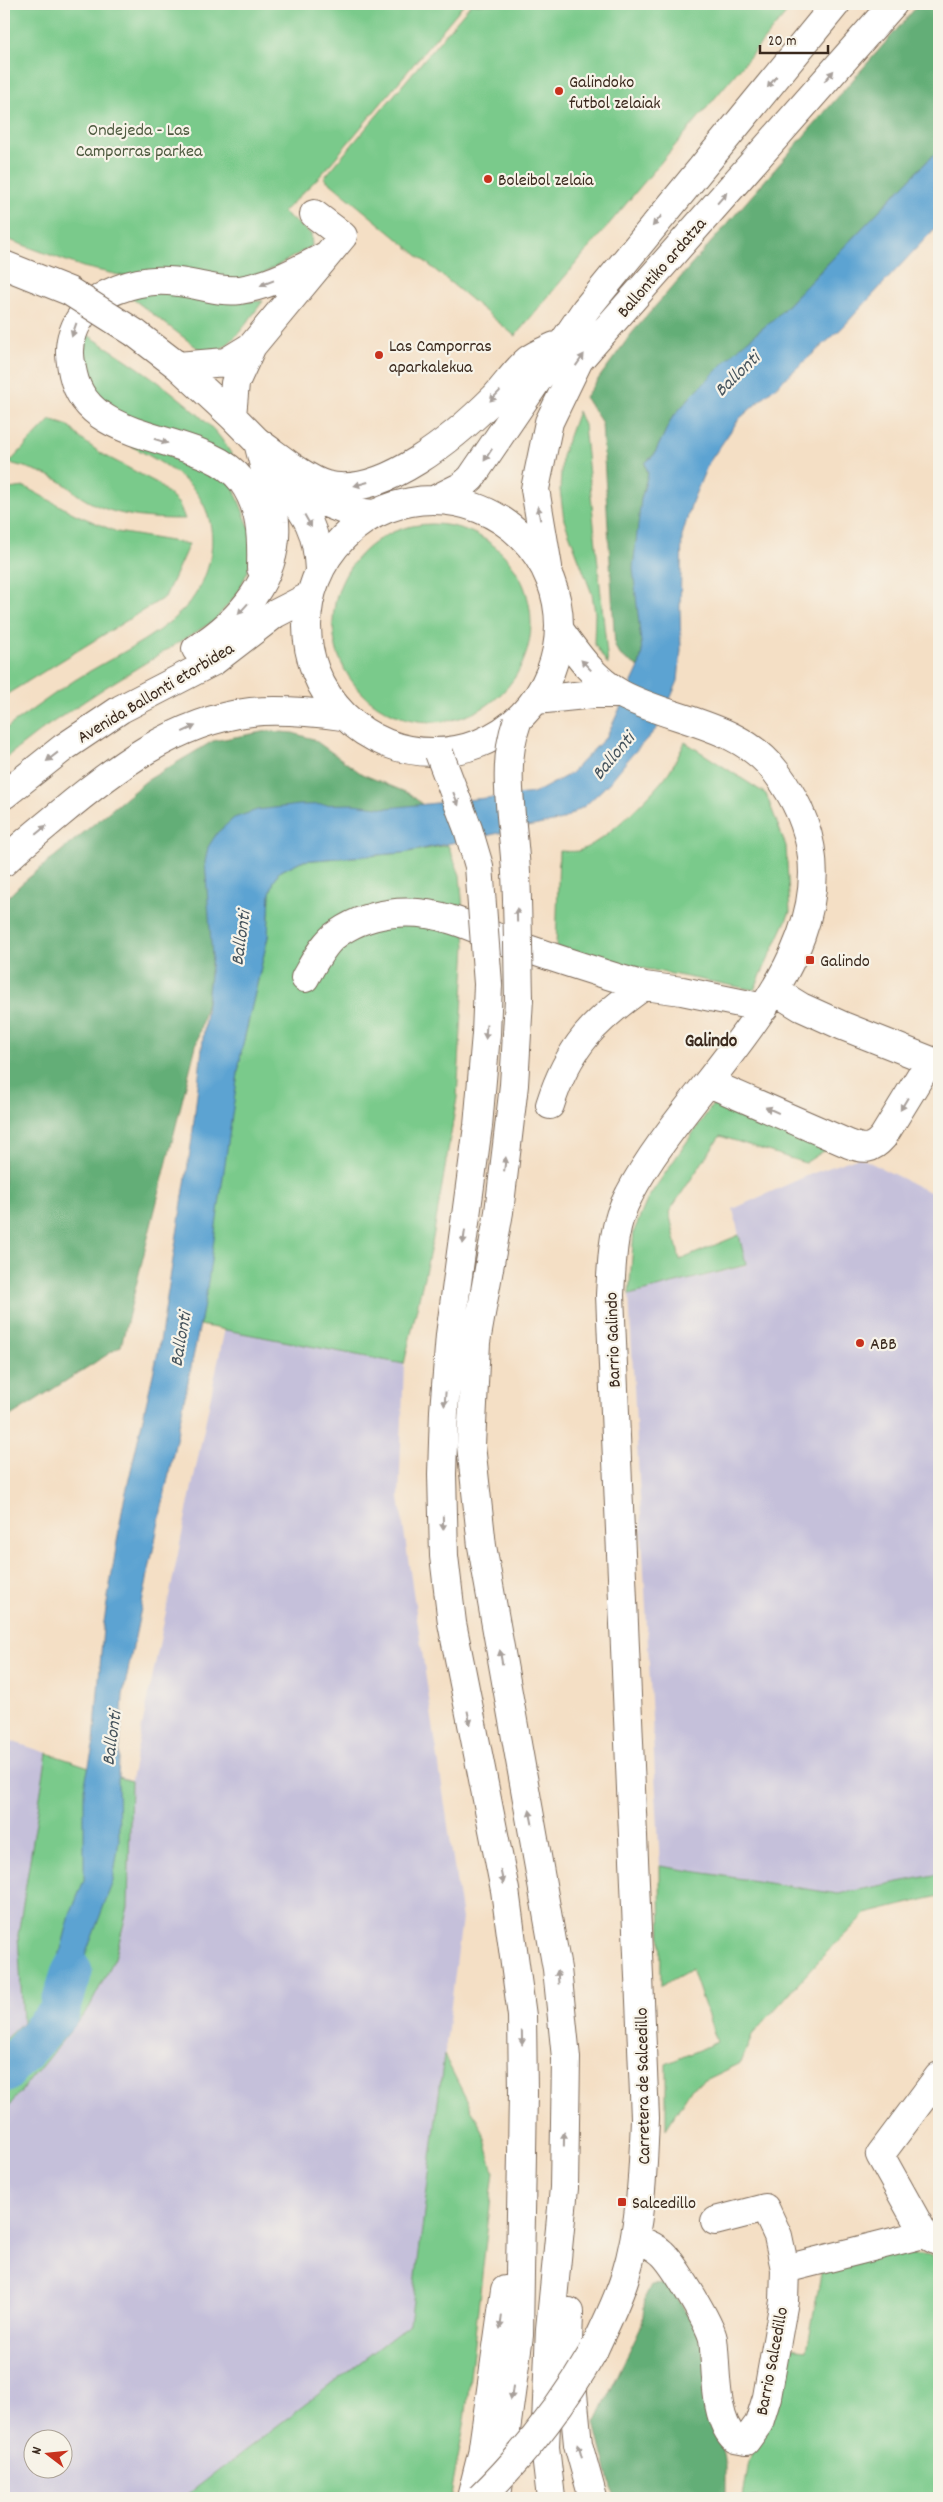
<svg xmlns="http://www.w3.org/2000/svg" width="943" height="2502" font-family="Dekko,sans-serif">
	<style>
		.industrial { fill: #c5c0da; fill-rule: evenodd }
		.green { fill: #7aca8b; stroke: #5a7a54 }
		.forest { fill: #63ae77; stroke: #4f6c4a }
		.water { fill: #5ba3d2; stroke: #4b6678 }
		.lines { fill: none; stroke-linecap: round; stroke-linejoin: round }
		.river { stroke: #5ba3d2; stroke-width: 41 }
		.minor-casing { stroke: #7c6958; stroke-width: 30 }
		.major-casing { stroke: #7c6958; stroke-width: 30 }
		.highway-casing { stroke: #7c6958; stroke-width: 30 }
		.minor { stroke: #fff; stroke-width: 28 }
		.major { stroke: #fff; stroke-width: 28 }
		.highway { stroke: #fff; stroke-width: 28 }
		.minor-bridge-casing { stroke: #7c6958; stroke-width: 30; stroke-linecap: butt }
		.highway-bridge-casing { stroke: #7c6958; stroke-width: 30; stroke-linecap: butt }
		.minor-bridge { stroke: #fff; stroke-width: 28 }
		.highway-bridge { stroke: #fff; stroke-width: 28 }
		.oneway { fill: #a79f9a }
		.poi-dot { fill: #c8321e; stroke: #f7f3e8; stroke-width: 2 }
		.labels { text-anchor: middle; stroke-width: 4.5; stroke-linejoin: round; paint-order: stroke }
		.poi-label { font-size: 18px; fill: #3b2a1e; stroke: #f7f3e8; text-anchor: start }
		.park-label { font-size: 18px; fill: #4e5a3f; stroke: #f7f3e8 }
		.street-label { font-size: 18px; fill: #3b2a1e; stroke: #f7f3e8 }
		.water-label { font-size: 19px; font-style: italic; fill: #46545d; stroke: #f7f3e8 }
		.neighbourhood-label { font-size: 19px; font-weight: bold; fill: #3b2a1e; stroke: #f7f3e8 }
	</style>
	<rect width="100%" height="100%" fill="#f7f3e8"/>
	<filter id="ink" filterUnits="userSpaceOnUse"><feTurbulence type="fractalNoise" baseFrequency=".02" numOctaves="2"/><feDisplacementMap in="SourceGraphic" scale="10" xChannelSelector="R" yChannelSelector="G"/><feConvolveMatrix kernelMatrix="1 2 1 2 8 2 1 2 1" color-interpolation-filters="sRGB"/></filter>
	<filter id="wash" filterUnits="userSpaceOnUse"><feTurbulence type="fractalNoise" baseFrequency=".0096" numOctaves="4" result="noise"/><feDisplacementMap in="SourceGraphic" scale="20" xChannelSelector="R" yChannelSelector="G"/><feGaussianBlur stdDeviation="1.12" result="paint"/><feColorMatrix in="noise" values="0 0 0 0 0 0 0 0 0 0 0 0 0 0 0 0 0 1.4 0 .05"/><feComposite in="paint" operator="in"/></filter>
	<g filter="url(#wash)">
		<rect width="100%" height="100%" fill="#f4dfc5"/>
		<path class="industrial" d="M859,1157L929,1192L939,1188V1874L838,1894L660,1866L629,1295L746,1266L733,1209L811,1174Z
			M225,1328L404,1364L399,1498L462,1919L410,2325L183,2498H4V1739L131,1780ZM32,2440H62V2470H32Z"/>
		<path class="green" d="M4,4H464L321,175L283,212L311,234L312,246L257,277L228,282L181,274L187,268L123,276L83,267L4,238Z
			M471,4H794L515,336L324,178Z
			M125,293H177L210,302L263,301C252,315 232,348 214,351C210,352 203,350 199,349Z
			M86,334C131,362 179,393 215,431C223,440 230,452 237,463C197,447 109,421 89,383C81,368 85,350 86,334Z
			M578,411L584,425L608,665L594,643L595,613L592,594L564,520L560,490L562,456Z
			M50,420L69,426L81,439L102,454L157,483L179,504L185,519C150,519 112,517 81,497C75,493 69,487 63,483C47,473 26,467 9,463Z
			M135,441L231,481L254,539L248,571L237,594L214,621L106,687L44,728L4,759V731L9,726C31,711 52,695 75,680C110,658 153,640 183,610C215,577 224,522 191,486C174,469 152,457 131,446Z
			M25,487L75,514L117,532L189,544L165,597L4,696V493L8,489Z
			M333 623a99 99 0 1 1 198 0a99 99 0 1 1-198 0Z
			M685,742L766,794L786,846L790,912L754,990L631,966L556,947L559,851C565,851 572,852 578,851C602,844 645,801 661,782C672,770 678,756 685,742Z
			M448,845L460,875L466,945L457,1098L433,1238L404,1364L200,1325L241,1053L268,937L270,893L274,881L279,872L301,861L403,853Z
			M718,1097L830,1147L805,1163L720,1136L669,1212L680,1260L739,1235L746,1265L629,1295L634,1231L648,1198Z
			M47,1753L131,1781L128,1907L115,1958L89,2008L4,2112V2040L23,2022L18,1935Z
			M660,1866L838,1894L939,1874V1896L866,1914L822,1957L752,2035L741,2063L693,2086L666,2129V2064L717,2042L692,1969L661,1986Z
			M444,2055L483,2132L494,2172L465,2420L451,2495L447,2498H183L410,2324Z
			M891,2252L932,2256L939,2277V2498H743L749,2461L764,2419L779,2347L807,2350L822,2268Z"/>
		<path class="forest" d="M919,4H939V149L775,318L741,346L692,395L672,418L654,455L645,463L648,474L641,499L639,612L642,652L639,667L621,656L615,647L602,423L585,397L632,333Z
			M268,731L293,733L313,739L362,774L410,794L430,811L290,839L220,881L207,1001L121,1346L4,1420V901L20,885L146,781L213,741Z
			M665,2284L677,2298L701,2336L713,2407L725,2459V2498H616L611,2487L595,2423L642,2324L645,2297L651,2285Z"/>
		<path class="water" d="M939,149V224L841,329L739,419L708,464L692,502L682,536L680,608L681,650L678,681L658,727L631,756L609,783L586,805L562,820L403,853L301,861L279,872L274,881L270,893L268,937L241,1053L206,1295L123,1695L118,1776L119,1841L113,1881L76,1980L59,2013L49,2024L60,1953L70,1915L84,1880V1788L94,1742L103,1628L123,1505L159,1348L192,1139L212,957L205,862L208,847L217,833L234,818L257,810L299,805L353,804L387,808L535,793L570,774L607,736L639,667L642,652L633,568L641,499L648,474L645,463L654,455L672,418L692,395L741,346L775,318Z"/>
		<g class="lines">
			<path class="river" d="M4,2073L59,2013L72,1971"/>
		</g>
	</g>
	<g filter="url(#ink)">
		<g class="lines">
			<defs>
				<path id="minor" d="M135,333L178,366L232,416L313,498L346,511L373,514
					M178,366L226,362L252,346
					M232,416L235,383L252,346L343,236L314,214
					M283,485C307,516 317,529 319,570
					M261,568C262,537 261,507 242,481C203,430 89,449 73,374C70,360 68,347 73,333C79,315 91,303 107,294C136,280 160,278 191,284C208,287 222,292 240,290C271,285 299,270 327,255
					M559,629C576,653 594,679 621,694C671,721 739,723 776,772C895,929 694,1068 629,1195C612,1226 612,1261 610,1295L645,2118C643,2172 641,2225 625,2277C617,2303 604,2327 593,2352
					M536,700L594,694H620
					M305,978C313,964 321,948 333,937C366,911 410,907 449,919C471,925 492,936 513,944C557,959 600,973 644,986
					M775,991L801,1007L843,1026L939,1064
					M709,1083L849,1144C864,1150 872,1150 883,1137L929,1062
					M550,1105C568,1047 595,1020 644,986L682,991L764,1008
					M939,2076L880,2155L924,2234L939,2242
					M635,2239C644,2242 655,2246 662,2253C674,2264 710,2324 713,2339C717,2368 713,2419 735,2439L746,2441L759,2423L767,2397L784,2301L785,2269L778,2236L765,2208L715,2221
					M785,2269L924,2234"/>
				<path id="major" d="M258,442C277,455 305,479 326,485C382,500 458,434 495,397C506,385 516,370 528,360C536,354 547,350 555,346
					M436,499L462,486L471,478L586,309L836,4
					M307 626a126 126 0 1 1 252 0a126 126 0 1 1-252 0Z
					M548,567L535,489L549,422L579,360L893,4
					M196,649C240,621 279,577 275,522C274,495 264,468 258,442
					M4,795L63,748L121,709L214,661L275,614L310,596
					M4,862C20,846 38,832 56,817C112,770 175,721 251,712C281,709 312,712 342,716"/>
				<path id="highway" d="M488,984L486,1034L478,1126L450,1335L444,1411L442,1474L444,1556L452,1623L505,1890L522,2016L523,2092L519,2335L498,2489
					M519,999L514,1085L507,1145L499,1212L476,1342L471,1445L482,1546L557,1969L566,2058L564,2188L550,2329L545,2447L551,2498
					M569,2312L568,2343L578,2444L593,2498
					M471,2498L482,2454L505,2290"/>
			</defs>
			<use href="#minor" class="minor-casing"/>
			<use href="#major" class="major-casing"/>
			<use href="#highway" class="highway-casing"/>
			<use href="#minor" class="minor"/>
			<use href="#major" class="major"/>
			<use href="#highway" class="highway"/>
			<defs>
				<path id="minor-bridge" d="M4,265L69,291L135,333
					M480,2498C525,2454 562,2406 593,2352"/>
				<path id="highway-bridge" d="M517,722C500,770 514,823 516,873C518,915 518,957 519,999
					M439,753L468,829L479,866L488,984"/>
			</defs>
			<use href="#minor-bridge" class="minor-bridge-casing"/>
			<use href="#highway-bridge" class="highway-bridge-casing"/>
			<use href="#minor-bridge" class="minor-bridge"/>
			<use href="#highway-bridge" class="highway-bridge"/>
		</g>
		<defs><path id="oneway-solid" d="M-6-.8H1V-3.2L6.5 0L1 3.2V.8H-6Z" transform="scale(1.25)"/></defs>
		<g class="oneway">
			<use href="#oneway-solid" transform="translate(829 76) rotate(-49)"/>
			<use href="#oneway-solid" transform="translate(772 82) rotate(129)"/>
			<use href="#oneway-solid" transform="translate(722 198) rotate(-49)"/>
			<use href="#oneway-solid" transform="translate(657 221) rotate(130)"/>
			<use href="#oneway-solid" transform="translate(267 283) rotate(159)"/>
			<use href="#oneway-solid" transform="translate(74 330) rotate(109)"/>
			<use href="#oneway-solid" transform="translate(580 360) rotate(-55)"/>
			<use href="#oneway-solid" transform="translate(495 396) rotate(134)"/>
			<use href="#oneway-solid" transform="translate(161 441) rotate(18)"/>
			<use href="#oneway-solid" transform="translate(488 455) rotate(123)"/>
			<use href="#oneway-solid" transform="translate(361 484) rotate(165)"/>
			<use href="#oneway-solid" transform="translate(539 513) rotate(-100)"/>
			<use href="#oneway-solid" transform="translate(308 521) rotate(61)"/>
			<use href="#oneway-solid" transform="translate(243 609) rotate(132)"/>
			<use href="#oneway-solid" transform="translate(586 665) rotate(-134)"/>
			<use href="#oneway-solid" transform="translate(189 729) rotate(-25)"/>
			<use href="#oneway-solid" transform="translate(52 757) rotate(142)"/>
			<use href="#oneway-solid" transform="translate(456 799) rotate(68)"/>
			<use href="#oneway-solid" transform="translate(41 830) rotate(-40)"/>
			<use href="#oneway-solid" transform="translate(517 915) rotate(-91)"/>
			<use href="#oneway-solid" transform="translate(486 1032) rotate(93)"/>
			<use href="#oneway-solid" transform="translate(904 1104) rotate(121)"/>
			<use href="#oneway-solid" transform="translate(772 1110) rotate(-156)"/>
			<use href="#oneway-solid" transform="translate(505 1164) rotate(-83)"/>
			<use href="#oneway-solid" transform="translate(464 1237) rotate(98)"/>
			<use href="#oneway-solid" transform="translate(445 1399) rotate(95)"/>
			<use href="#oneway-solid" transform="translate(443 1523) rotate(89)"/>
			<use href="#oneway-solid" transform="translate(501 1657) rotate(-100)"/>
			<use href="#oneway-solid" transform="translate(469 1718) rotate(78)"/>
			<use href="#oneway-solid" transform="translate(531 1817) rotate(-101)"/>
			<use href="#oneway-solid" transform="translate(502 1877) rotate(78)"/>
			<use href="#oneway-solid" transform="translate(558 1977) rotate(-95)"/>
			<use href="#oneway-solid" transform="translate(522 2038) rotate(89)"/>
			<use href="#oneway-solid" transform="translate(564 2139) rotate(-89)"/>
			<use href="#oneway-solid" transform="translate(501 2322) rotate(98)"/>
			<use href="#oneway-solid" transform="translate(512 2393) rotate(98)"/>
			<use href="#oneway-solid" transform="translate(580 2451) rotate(-105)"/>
		</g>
	</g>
	<g class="poi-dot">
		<circle cx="559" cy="91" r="5"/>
		<circle cx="488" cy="179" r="5"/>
		<circle cx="379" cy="355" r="5"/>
		<rect x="805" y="955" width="10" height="10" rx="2.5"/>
		<circle cx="860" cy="1343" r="5"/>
		<rect x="617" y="2197" width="10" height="10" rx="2.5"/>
	</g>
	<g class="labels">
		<g class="poi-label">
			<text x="569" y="87">Galindoko<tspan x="569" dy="21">futbol zelaiak</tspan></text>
			<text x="498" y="185">Boleibol zelaia</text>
			<text x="389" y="351">Las Camporras<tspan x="389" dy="21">aparkalekua</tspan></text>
			<text x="820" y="966">Galindo</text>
			<text x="870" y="1349">ABB</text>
			<text x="632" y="2208">Salcedillo</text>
		</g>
		<g class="park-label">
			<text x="139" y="135">Ondejeda - Las<tspan x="139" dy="21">Camporras parkea</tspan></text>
		</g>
		<g class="street-label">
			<text transform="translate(661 267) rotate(-49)" y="6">Ballontiko ardatza</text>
			<text transform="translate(155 692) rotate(-31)" y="6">Avenida Ballonti etorbidea</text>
			<text transform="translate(612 1340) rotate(-92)" y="6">Barrio Galindo</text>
			<text transform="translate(642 2086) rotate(-91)" y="6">Carretera de Salcedillo</text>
			<text transform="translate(771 2361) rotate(-79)" y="6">Barrio Salcedillo</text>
		</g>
		<g class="water-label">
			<text transform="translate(736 373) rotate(-44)" y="7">Ballonti</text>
			<text transform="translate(612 755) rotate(-50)" y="7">Ballonti</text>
			<text transform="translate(239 938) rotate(-82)" y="7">Ballonti</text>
			<text transform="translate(179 1339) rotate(-80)" y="7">Ballonti</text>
			<text transform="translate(110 1738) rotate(-82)" y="7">Ballonti</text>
		</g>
		<g class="neighbourhood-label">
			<text x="711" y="1046">Galindo</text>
		</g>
	</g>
	<rect width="943" height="2502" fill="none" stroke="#f7f3e8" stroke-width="20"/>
	<g transform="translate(48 2454) rotate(286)"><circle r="24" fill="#f7f3e8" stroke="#aca397"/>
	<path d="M0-4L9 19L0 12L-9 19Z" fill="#c8321e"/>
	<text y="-8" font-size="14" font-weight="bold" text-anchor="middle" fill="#3b2a1e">N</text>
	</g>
	<path d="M760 45v8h68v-8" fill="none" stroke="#3b2a1e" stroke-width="2.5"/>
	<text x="768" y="45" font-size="15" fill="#3b2a1e" stroke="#f7f3e8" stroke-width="4" paint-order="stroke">20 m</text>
</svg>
